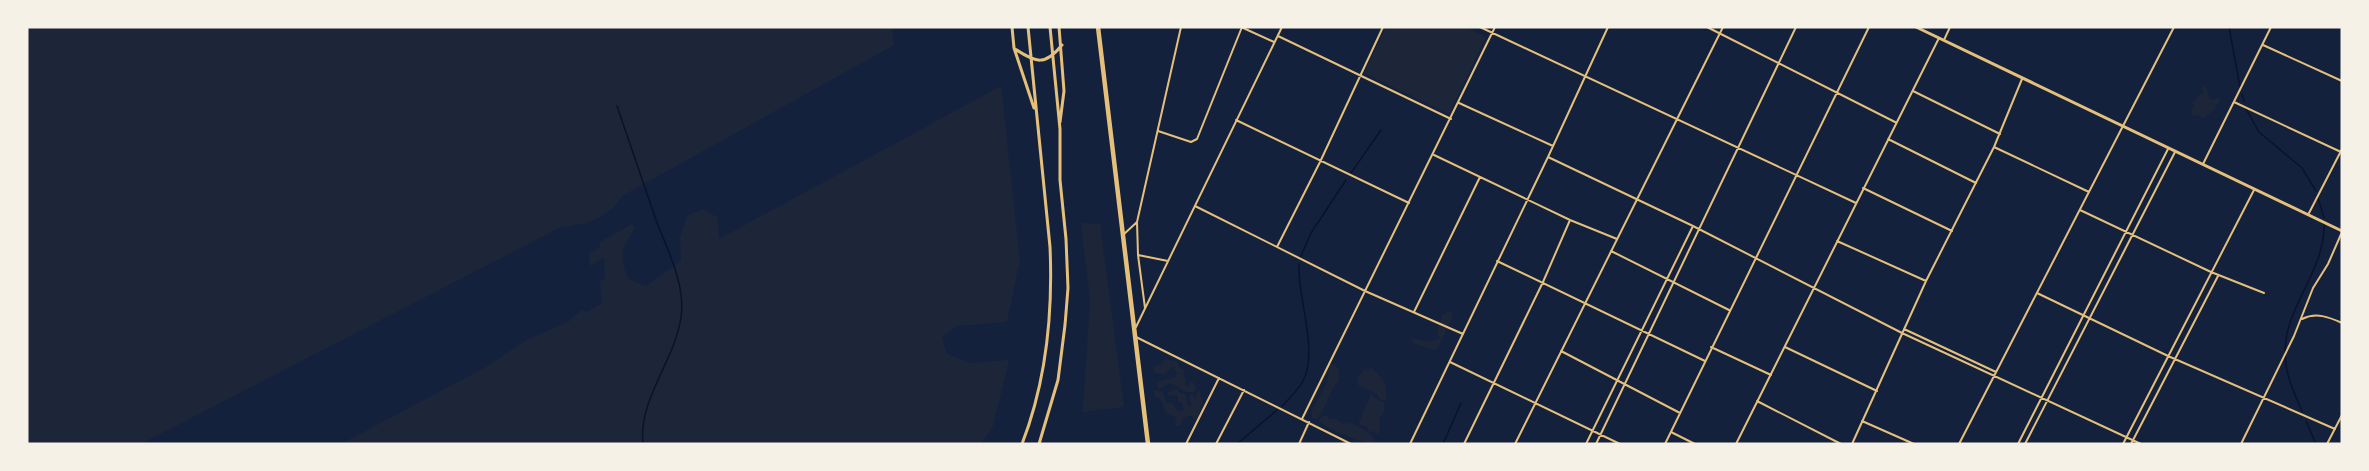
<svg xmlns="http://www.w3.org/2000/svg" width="2369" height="471" font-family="'Zilla Slab',serif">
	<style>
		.green { fill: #1d2539 }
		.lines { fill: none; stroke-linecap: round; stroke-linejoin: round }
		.stream { stroke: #0b132b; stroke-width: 1.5 }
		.minor { stroke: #e5c07b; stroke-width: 2 }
		.tertiary { stroke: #e5c07b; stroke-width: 3 }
		.trunk { stroke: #e5c07b; stroke-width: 4.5 }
	</style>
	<rect width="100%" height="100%" fill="#14213d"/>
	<path class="green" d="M27,27H891L894,45L622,196C607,220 587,224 561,227L141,444H27Z
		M1386,27H1466L1486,37L1449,114L1364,73Z
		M2205,85L2210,100L2221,98L2215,109L2203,119L2199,115L2193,116L2191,109L2195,107L2192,102L2204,92L2202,88Z
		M1001,86L1020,260L1007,322L957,326L942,337L946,353L969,363L1009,360L993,426L981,444H341L484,368L527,340L569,321L582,310L587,312L602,303L600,281L605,278L604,258L590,266L588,254L599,248L600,242L632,224L635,229C620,250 620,255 628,279L646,286L681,261L680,237L687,216L703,209L717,217L719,239Z
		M1081,223L1100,224L1124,407L1083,412L1090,299Z
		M1448,312H1452L1453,316L1438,348L1434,350L1413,343L1411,338L1428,342L1440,338L1437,332L1442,315Z
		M1165,359L1178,362L1180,368L1185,370L1183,374L1186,379L1185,385L1189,386L1190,382H1193L1196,388L1194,392H1186L1170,383L1159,390L1157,382L1175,377L1177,373L1173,366L1164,375L1154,372L1153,366L1160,365Z
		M1335,364L1339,369V380C1329,392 1327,405 1318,418L1314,419L1312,418V410L1327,383L1330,365Z
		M1372,368C1383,379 1388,382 1386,399L1381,400L1377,394L1358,385L1357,379L1364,370Z
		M1176,389L1180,393L1186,395L1187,405L1190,407L1192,404L1189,395H1193L1195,399L1198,391H1200V395L1203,400L1198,419L1194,420L1191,415L1183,418L1181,425L1176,426L1175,417L1165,412C1164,403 1162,399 1154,396L1155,390L1163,392L1166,402L1173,404L1178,411L1182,412L1184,409L1182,403L1178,401V395L1167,396L1168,392Z
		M1371,394L1380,401H1384V412L1379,419L1380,432L1376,434L1373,431L1369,432L1367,426L1358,425Z
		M1326,415L1330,419H1336L1343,424L1350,422C1360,429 1373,431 1376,444C1363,444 1325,429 1318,419Z"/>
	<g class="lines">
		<path class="stream" d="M2229,27L2240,87
			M2242,94L2244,101
			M617,106C630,144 643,182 656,220C667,249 686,285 681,317C675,361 638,399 643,444
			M2246,109L2259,132L2302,168L2316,191
			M1351,173L1381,130
			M2318,198L2324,218
			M1300,258L1311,233L1346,180
			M1282,406C1290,398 1298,390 1303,381C1319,351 1297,297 1299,264
			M2302,411C2294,393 2285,373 2285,353C2284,308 2325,271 2324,225
			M2306,421L2316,444
			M1237,444L1277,410
			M1443,444L1461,403"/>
		<path class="minor" d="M1241,27L1274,42
			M1480,27L1856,203
			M1707,27L1895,122
			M1278,36L1451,119
			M1944,40L1950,27
			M2263,45L2342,81
			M1913,91L2000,134
			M2234,102L2341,152
			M1459,103L1553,146
			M1236,120L1409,203
			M1158,131L1191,142L1197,139L1242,27
			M1888,139L1976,183
			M1994,147L2089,192
			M1434,155L1570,220L1617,239
			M1548,157L1693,226L1902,333L2141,444
			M2203,164L2271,27
			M1863,188L1952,231
			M1195,206L1365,291L1463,334
			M2080,210L2211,272L2264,293
			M2308,215L2342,149
			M1137,222L1138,255L1168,261
			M1123,235L1137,222L1181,27
			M1837,241L1926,281
			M1277,247L1320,162L1383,27
			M1611,251L1729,310
			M1138,255L1145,308
			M1497,261L1705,361
			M2037,293L2168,356L2335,429
			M1414,312L1480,177
			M2302,319C2316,312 2329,317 2342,323
			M1136,327L1282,27
			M1904,329L1996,372
			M1136,337L1351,444
			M1711,347L1771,375
			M1785,347L1877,391
			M1561,351L1680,413
			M1450,362L1620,444
			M1757,401L1841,444
			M1302,419L1495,27
			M1862,421L1914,444
			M1671,432L1695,444
			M1186,444L1219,378
			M1216,444L1244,390
			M1299,444L1309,422
			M1410,444L1548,157L1608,27
			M1464,444L1543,282L1570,220
			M1515,444L1723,27
			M1586,444L1693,226
			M1596,444L1796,27
			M1665,444L1869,27
			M1736,444L1939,38
			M1852,444L1926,281L1994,147L2022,79
			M1959,444L2174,27
			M2018,444L2168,149
			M2025,444L2175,152
			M2123,444L2254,190
			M2131,444L2218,276
			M2241,444L2294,336L2313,288L2328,264L2342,232
			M2327,444L2342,415"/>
		<path class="tertiary" d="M1012,27L1014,48L1034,108
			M1059,27L1064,91L1060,122
			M1916,27L2342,231
			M1015,49C1036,63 1045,66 1062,45
			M1022,444C1046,382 1053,314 1050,247L1028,27
			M1039,444L1058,380L1065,325L1068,288L1066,239L1060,180V129L1050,27"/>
		<path class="trunk" d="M1098,27L1148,444"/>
	</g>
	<rect width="2369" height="471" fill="none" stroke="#f6f1e7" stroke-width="57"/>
</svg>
